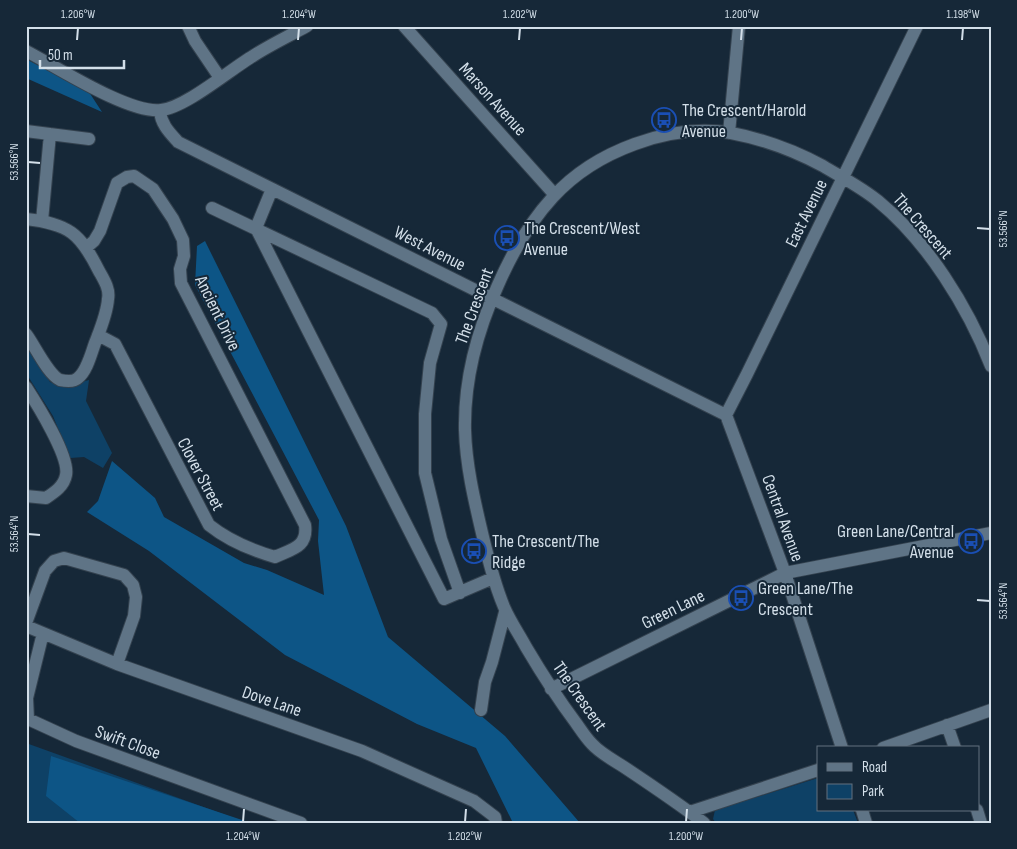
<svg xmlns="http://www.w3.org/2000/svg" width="1017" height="849" font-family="'Sofia Sans Condensed',sans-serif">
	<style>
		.green { fill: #0e4166 }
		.forest { fill: #0d5586 }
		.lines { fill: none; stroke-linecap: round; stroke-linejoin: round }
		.minor-casing { stroke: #34424f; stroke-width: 14 }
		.minor { stroke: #5f7486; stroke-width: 12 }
		.ticks { fill: none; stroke: #d3dfe9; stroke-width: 2 }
		.labels { text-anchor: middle; stroke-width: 4; stroke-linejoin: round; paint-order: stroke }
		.street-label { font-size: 18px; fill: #d3dfe9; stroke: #162838 }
		.poi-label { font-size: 18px; fill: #d3dfe9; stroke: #162838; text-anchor: start }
		.neatline { fill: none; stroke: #d3dfe9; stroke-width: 2 }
		.ticks-label { font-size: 12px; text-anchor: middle; fill: #d3dfe9 }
	</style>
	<rect width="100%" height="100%" fill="#162838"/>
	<path class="green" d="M26,344L50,382L63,387L89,380L86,401L112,453L103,468L84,457L70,458L53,416L26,373Z
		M26,743L51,752L248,823H26Z
		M818,778V810H853L858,823H716L713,819L715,810Z"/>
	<path class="forest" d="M26,59L89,92L102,112L26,78Z
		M205,241L346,526L388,637L505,736L580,823H513L476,748L417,724L285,655L149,551L87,512L98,501L112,461L155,498L164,517L244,563L267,570L324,595L318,541L319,520L195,285L197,246Z
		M51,756L251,823H80L46,796Z"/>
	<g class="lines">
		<defs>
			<path id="minor" d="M188,26L195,41L220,78
				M404,26L555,195
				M26,51C57,67 129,114 161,110C185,108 231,69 253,56C270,45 289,36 307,26
				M160,111C161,124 169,132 178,142L726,415
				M26,131L89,139
				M729,133L739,26
				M272,189L256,228L444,599L493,578
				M212,208L432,313L441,324L430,363L425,414V473L441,539L460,593
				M26,219C69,224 80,233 99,271C104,280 110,289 108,299C107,314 100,330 95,343C91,354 87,371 78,378C74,382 65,381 60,380C48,375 34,344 26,334
				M42,221L50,134
				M87,247L94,241L100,231L117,183L127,177L134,176L153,189L173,219L183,240L184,256L180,269L181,283L305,525C308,547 292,549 275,557C251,550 229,541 209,525L115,344L98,335
				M26,387C37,404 70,457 66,475C64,486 55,492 46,498L26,496
				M726,415L747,374L917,26
				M726,415L785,573L842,748
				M26,623L45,571L54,561L64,558L124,575L133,585L136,597L134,616L117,664
				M26,626L117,664L362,751L474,801L495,817L496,823
				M43,633L27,698L28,719L76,741L301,823
				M551,689L785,573L991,533
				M481,710L485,682L492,662L505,612
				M947,725L955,748
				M883,748L991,710
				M862,810L866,823
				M977,810L981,823
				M690,812L818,770
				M704,823C678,803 651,785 624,767C613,760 600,753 592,744C586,738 581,730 576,723C558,699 542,674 526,647C519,634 510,621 504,607C494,583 488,558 482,533C474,499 466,465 465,430C464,380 478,329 498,285C512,253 530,222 553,197C595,151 670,123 731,133C763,139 795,151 823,166C841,177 861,187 878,201C927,241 968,307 991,366"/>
		</defs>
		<use href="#minor" class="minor-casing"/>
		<use href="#minor" class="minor"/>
	</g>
	<path class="ticks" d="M77,40L78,28M298,40L299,28M519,40L520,28M741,40L742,28M962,40L963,28M28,162L40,163M977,228L990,229M28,534L40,535M977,600L990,601M243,822L244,809M465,822L466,809M686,822L687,809"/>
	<defs>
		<symbol id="bus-ring" viewBox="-11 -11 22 22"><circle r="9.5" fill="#162838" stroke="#1a4fb4" stroke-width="1.5"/><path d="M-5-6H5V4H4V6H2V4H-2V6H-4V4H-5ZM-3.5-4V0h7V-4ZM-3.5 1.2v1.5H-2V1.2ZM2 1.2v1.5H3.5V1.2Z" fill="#1a4fb4"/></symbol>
	</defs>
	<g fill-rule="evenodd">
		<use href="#bus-ring" x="650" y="106" width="28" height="28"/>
		<use href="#bus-ring" x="493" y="224" width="28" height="28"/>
		<use href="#bus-ring" x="957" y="527" width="28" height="28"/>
		<use href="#bus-ring" x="460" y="537" width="28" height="28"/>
		<use href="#bus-ring" x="727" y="584" width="28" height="28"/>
	</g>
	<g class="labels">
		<g class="street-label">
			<text transform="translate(493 99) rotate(48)" y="6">Marson Avenue</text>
			<text transform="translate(806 213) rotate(-64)" y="6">East Avenue</text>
			<text transform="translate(923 226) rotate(49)" y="6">The Crescent</text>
			<text transform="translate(430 248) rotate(27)" y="6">West Avenue</text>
			<text transform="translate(474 306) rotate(-70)" y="6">The Crescent</text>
			<text transform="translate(218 313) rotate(64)" y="6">Ancient Drive</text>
			<text transform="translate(201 474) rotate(62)" y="6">Clover Street</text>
			<text transform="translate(783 518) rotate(70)" y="6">Central Avenue</text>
			<text transform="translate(673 609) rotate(-26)" y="6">Green Lane</text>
			<text transform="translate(580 696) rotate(55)" y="6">The Crescent</text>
			<text transform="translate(272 701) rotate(19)" y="6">Dove Lane</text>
			<text transform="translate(128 742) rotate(20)" y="6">Swift Close</text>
		</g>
		<g class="poi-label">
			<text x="682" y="116">The Crescent/Harold<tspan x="682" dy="21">Avenue</tspan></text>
			<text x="524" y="234">The Crescent/West<tspan x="524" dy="21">Avenue</tspan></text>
			<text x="954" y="537" text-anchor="end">Green Lane/Central<tspan x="954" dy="21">Avenue</tspan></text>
			<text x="492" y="547">The Crescent/The<tspan x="492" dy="21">Ridge</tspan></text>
			<text x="758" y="594">Green Lane/The<tspan x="758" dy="21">Crescent</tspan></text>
		</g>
	</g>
	<rect width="1017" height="849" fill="none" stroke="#162838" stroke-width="55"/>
	<rect x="817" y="746" width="162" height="65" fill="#162838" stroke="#62717f"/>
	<rect x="827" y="763" width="25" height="8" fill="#5f7486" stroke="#62717f"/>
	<text x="862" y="772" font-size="15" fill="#d3dfe9">Road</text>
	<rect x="827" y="784" width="25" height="15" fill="#0e4166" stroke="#62717f"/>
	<text x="862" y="796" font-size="15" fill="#d3dfe9">Park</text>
	<path d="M40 60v8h84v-8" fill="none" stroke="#d3dfe9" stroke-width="2.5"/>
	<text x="48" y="60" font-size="15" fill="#d3dfe9" stroke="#162838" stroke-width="4" paint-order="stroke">50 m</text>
	<rect x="28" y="28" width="962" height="794" class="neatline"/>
	<g class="ticks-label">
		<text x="78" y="18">1.206°W</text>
		<text x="299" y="18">1.204°W</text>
		<text x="520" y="18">1.202°W</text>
		<text x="742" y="18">1.200°W</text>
		<text x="963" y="18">1.198°W</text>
		<text transform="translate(14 162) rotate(-90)" y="4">53.566°N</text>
		<text transform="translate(1003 229) rotate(-90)" y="4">53.566°N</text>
		<text transform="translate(14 534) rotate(-90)" y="4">53.564°N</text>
		<text transform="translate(1003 601) rotate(-90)" y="4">53.564°N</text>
		<text x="243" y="840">1.204°W</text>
		<text x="465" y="840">1.202°W</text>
		<text x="686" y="840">1.200°W</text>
	</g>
</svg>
